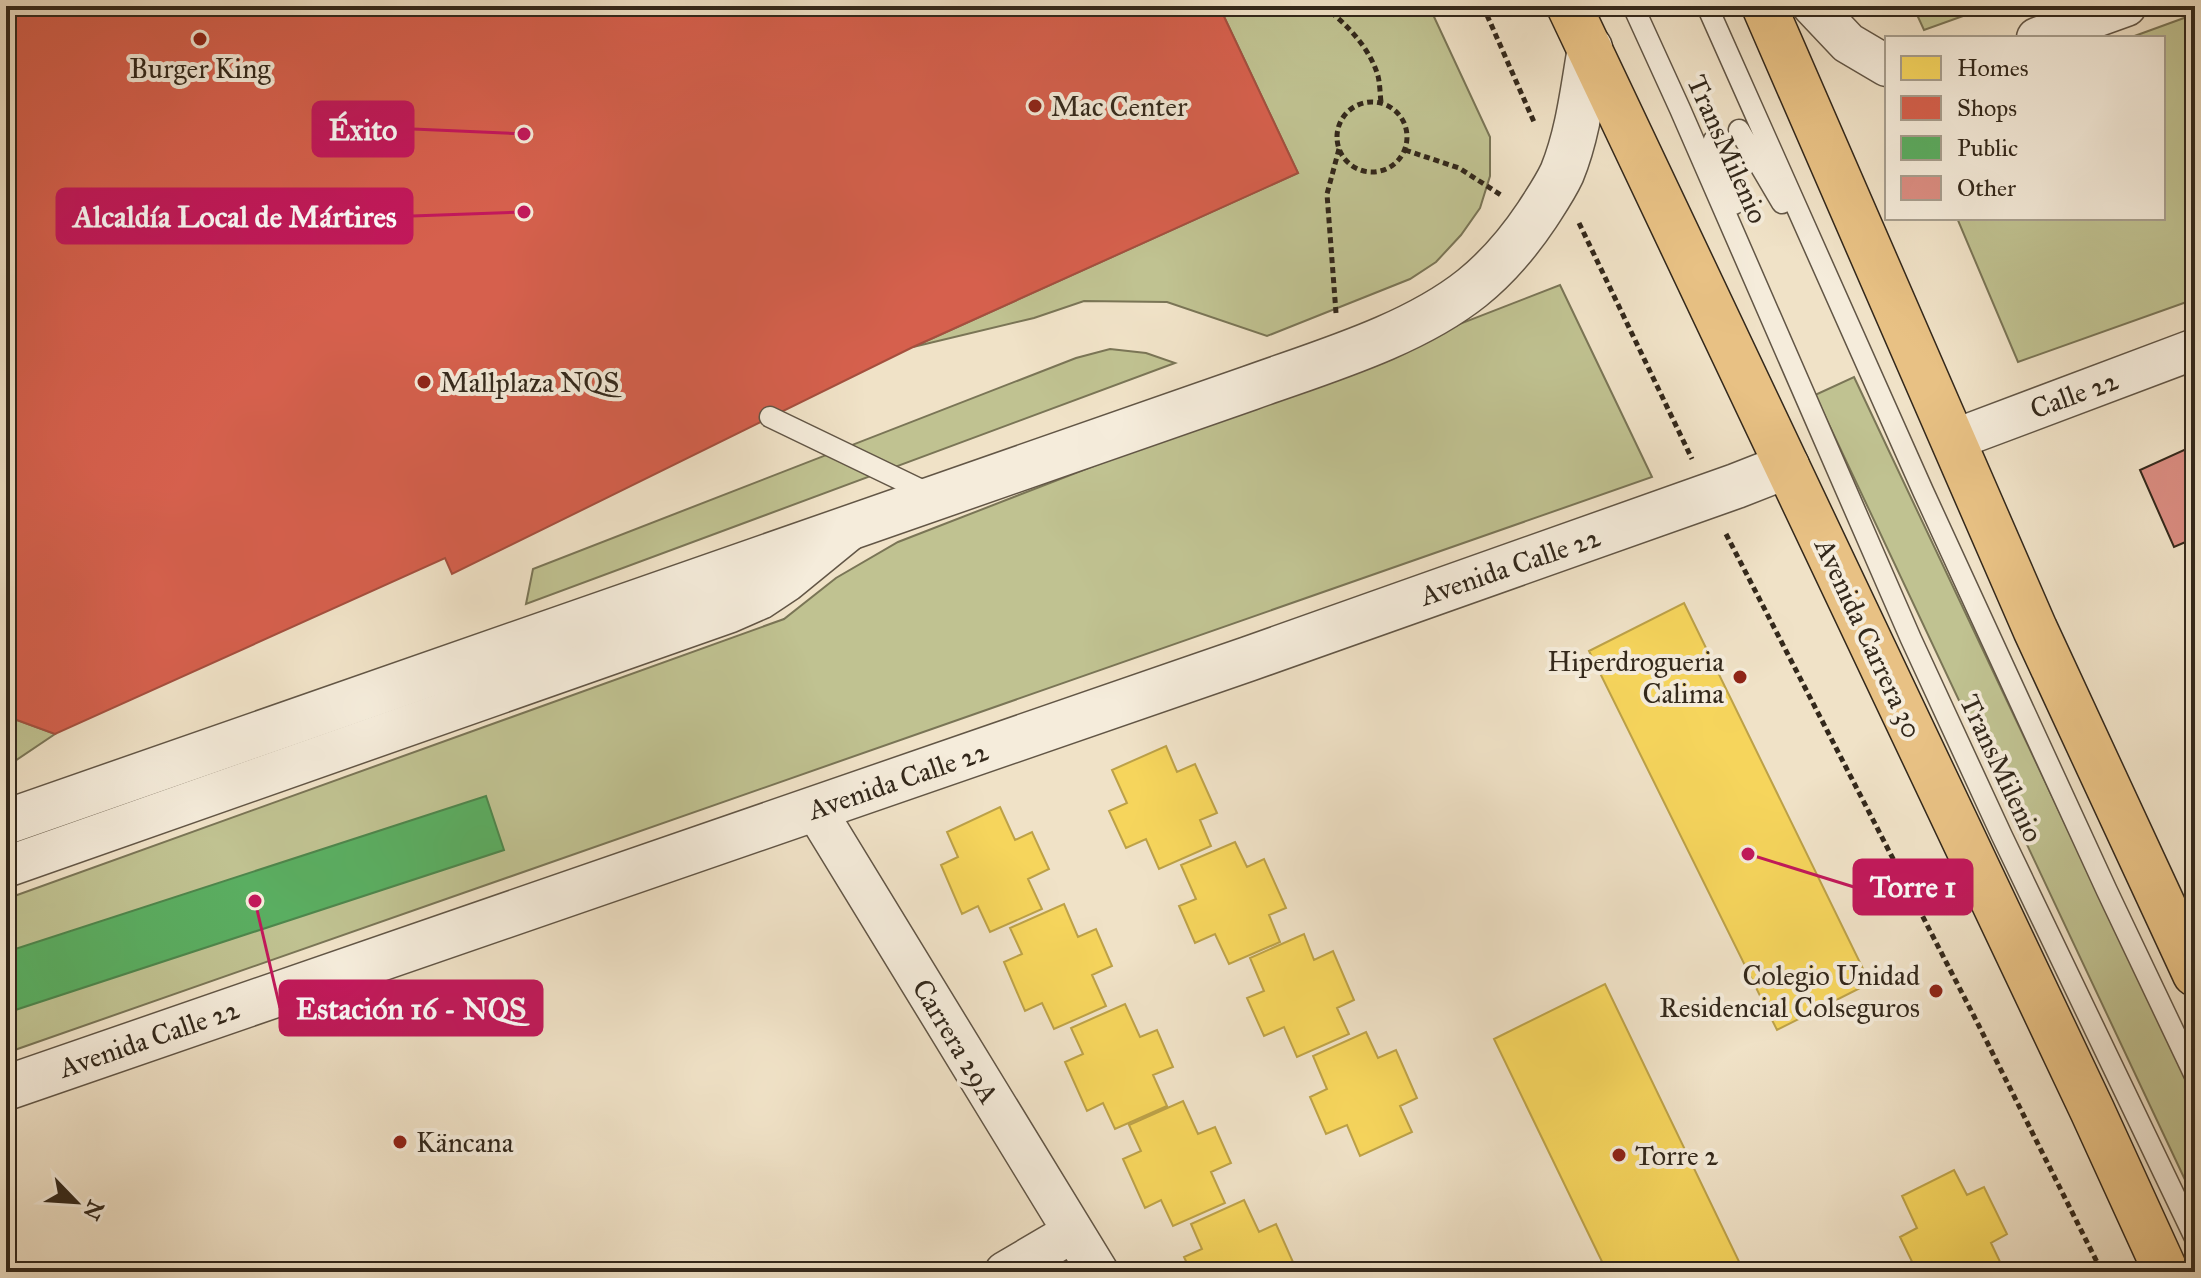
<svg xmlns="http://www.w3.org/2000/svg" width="2201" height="1278" font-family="'IM FELL Great Primer',serif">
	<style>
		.green { fill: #c0c291; stroke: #7a7556; stroke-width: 2 }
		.homes { fill: #f6d55c; stroke: #bca148; stroke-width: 2 }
		.shops { fill: #d6604d; stroke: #a54f3e; stroke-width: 2 }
		.public { fill: #5aae61; stroke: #4e864c; stroke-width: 2 }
		.building { fill: #db8d82; stroke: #33281b; stroke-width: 2 }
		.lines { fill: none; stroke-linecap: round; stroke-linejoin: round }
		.service-casing { stroke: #625646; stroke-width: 23 }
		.minor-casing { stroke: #625646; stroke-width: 43 }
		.tertiary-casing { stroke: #625646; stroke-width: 47 }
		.trunk-casing { stroke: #33281b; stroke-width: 47 }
		.path { stroke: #33281b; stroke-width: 5; stroke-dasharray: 6 4; stroke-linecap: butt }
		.service { stroke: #f5ecdb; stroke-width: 20 }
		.minor { stroke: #f5ecdb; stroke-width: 40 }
		.tertiary { stroke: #f5ecdb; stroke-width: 44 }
		.trunk { stroke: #e8c184; stroke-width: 44 }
		.poi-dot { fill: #8f2418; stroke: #f5ecdb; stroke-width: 3 }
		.labels { text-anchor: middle; stroke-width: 8; stroke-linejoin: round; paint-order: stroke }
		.poi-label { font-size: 28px; fill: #33281b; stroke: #f5ecdb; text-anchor: start }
		.street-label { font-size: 28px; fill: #33281b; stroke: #f5ecdb }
		.leader { fill: none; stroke: #c2185b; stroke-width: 3 }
		.callout-dot { fill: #c2185b; stroke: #f5ecdb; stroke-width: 3 }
		.callout { fill: #c2185b; stroke: #c2185b; stroke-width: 3 }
		.callout-label { font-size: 30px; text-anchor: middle; font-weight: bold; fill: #fff }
	</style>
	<rect width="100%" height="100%" fill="#f0e2c7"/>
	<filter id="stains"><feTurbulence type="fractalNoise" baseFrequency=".0025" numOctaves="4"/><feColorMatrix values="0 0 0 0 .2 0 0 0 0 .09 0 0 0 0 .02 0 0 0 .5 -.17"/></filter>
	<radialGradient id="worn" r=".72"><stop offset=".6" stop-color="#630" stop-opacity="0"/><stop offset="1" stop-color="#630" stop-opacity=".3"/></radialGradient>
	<path class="green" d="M1219,6H1429L1490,137V176L1480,208L1461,235L1436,262L1410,279L1267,336L1167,302L1084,301L1034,318L913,347L1298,173Z
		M1913,6H1991L1924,30Z
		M2195,14V299L2018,362L1957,218H2163V38H2129Z
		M1560,285L1652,477L6,1053V899L784,619L836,578L898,542Z
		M1110,349L1146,353L1175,363L526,604L533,569L1076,358Z
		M1854,377L2195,1099V1201L1815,395Z
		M6,716L55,734L6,767Z"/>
	<path class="homes" d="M1684,603L1870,983L1777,1030L1589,651Z
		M1166,746L1177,772L1195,764L1217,813L1200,820L1211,846L1159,869L1146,839L1126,848L1109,811L1127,803L1112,770Z
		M1000,807L1015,840L1032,832L1049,869L1028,879L1042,909L990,932L978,906L962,914L941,865L958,857L947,832Z
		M1235,842L1247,867L1264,859L1286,908L1269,915L1280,942L1229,964L1215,934L1195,943L1179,906L1196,899L1181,865Z
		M1064,904L1078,937L1096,929L1112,966L1092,975L1106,1006L1054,1029L1042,1003L1025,1011L1004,962L1022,954L1010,928Z
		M1304,934L1314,960L1333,951L1354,1000L1337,1008L1349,1034L1297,1057L1284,1027L1264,1036L1247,998L1264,991L1250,958Z
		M1605,984L1744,1272H1607L1494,1039Z
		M1125,1004L1140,1037L1157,1030L1173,1067L1153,1075L1167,1106L1115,1129L1103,1103L1087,1111L1065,1062L1083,1054L1071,1028Z
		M1366,1032L1378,1058L1396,1050L1417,1098L1400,1106L1412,1132L1360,1156L1347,1125L1326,1134L1310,1097L1327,1089L1313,1056Z
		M1183,1101L1198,1134L1215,1127L1231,1163L1211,1172L1225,1203L1173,1226L1161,1200L1145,1208L1123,1159L1141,1151L1129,1125Z
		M1954,1170L1967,1195L1984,1187L2007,1234L1991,1243L2003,1268L1996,1272H1942L1938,1264L1917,1272L1900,1237L1917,1228L1902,1196Z
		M1244,1200L1259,1232L1276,1224L1293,1262L1273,1272H1191L1184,1257L1202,1249L1191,1224Z
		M2024,1263L2029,1272H2005Z"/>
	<path class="shops" d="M6,6H1219L1298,173L913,347L452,574L445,558L55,734L6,716Z"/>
	<path class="public" d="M486,796L504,850L6,1013V952Z"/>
	<path class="building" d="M2195,445V538L2174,547L2140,470Z"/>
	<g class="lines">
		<defs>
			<path id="service" d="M1633,6L1680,109L1911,639L2002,836L2195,1238
				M1707,6L1923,491L2107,891L2195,1076
				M1739,130L1782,203
				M1714,140L1734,204
				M770,417L932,495"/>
			<path id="minor" d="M1813,6L1848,43L1887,66
				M2037,38L2126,6
				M1953,440L2195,349
				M815,809L1098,1272
				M6,867L728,613L760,599L787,581L847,532
				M1005,1272L1073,1232"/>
			<path id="tertiary" d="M6,822L1250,388C1322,362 1412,336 1472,288C1498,267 1519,242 1537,215C1546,201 1555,188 1562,173C1578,134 1583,89 1590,48
				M6,1088L1248,659L1736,486L1787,466"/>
			<path id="trunk" d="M1569,6L2092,1110L2166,1272
				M1764,6L2035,629L2195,974"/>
		</defs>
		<use href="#service" class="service-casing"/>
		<use href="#minor" class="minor-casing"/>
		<use href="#tertiary" class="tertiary-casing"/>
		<use href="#trunk" class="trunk-casing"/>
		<path class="path" d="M1323,6C1346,23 1370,48 1378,76C1380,84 1380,94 1381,102
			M1483,6L1534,122
			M1337 137a35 35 0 1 1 70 0a35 35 0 1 1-70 0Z
			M1405,150L1459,168L1501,195
			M1579,223L1692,459
			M1336,313L1327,194L1339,149
			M1726,534L1978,1024L2102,1272"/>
		<use href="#service" class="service"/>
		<use href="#minor" class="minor"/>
		<use href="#tertiary" class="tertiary"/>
		<use href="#trunk" class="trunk"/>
	</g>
	<g class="poi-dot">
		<circle cx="200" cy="39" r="8"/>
		<circle cx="1035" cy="106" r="8"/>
		<circle cx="424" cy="382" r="8"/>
		<circle cx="1740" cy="677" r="8"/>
		<circle cx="1936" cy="991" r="8"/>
		<circle cx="400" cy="1142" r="8"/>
		<circle cx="1619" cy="1155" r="8"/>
	</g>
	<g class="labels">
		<g class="poi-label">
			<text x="200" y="78" text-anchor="middle">Burger King</text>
			<text x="1051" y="116">Mac Center</text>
			<text x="440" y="392">Mallplaza NQS</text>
			<text x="1724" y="671" text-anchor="end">Hiperdrogueria<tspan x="1724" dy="32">Calima</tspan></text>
			<text x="1920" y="985" text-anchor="end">Colegio Unidad<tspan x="1920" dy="32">Residencial Colseguros</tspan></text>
			<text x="416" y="1152">Käncana</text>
			<text x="1635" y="1165">Torre 2</text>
		</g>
		<g class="street-label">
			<text transform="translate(1728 149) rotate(66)" y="10">TransMilenio</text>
			<text transform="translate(2074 394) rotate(-20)" y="10">Calle 22</text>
			<text transform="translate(1510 566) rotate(-19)" y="10">Avenida Calle 22</text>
			<text transform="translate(1869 638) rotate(65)" y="10">Avenida Carrera 30</text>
			<text transform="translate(2002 768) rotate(65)" y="10">TransMilenio</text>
			<text transform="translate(898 780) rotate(-19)" y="10">Avenida Calle 22</text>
			<text transform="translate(149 1038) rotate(-19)" y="10">Avenida Calle 22</text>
			<text transform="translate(956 1041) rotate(59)" y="10">Carrera 29A</text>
		</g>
	</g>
	<path class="leader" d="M524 134L413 129M524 212L412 216M1748 854L1854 887M255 901L280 1008"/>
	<g class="callout-dot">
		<circle cx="524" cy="134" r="8"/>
		<circle cx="524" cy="212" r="8"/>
		<circle cx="1748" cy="854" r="8"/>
		<circle cx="255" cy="901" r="8"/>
	</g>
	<g class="callout">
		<rect x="313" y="102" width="100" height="54" rx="8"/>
		<rect x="57" y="189" width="355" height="54" rx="8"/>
		<rect x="1854" y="860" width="118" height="54" rx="8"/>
		<rect x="280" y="981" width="262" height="54" rx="8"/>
	</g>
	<g class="callout-label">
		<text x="363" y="140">Éxito</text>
		<text x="235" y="227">Alcaldía Local de Mártires</text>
		<text x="1913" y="897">Torre 1</text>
		<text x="411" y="1019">Estación 16 - NQS</text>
	</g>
	<rect width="2201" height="1278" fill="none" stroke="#f0e2c7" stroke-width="32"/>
	<rect x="8" y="8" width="2185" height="1262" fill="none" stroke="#33281b" stroke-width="4"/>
	<rect x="16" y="16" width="2169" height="1246" fill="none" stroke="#33281b" stroke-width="2"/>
	<rect x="1885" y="36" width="280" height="184" fill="#f5ecdb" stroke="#a79e8e" stroke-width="2"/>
	<rect x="1901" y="56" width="40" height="24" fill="#f6d55c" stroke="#a79e8e" stroke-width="2"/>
	<text x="1957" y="76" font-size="24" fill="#33281b">Homes</text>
	<rect x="1901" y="96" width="40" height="24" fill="#d6604d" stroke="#a79e8e" stroke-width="2"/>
	<text x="1957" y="116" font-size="24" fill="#33281b">Shops</text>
	<rect x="1901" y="136" width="40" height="24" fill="#5aae61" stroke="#a79e8e" stroke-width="2"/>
	<text x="1957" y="156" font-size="24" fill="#33281b">Public</text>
	<rect x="1901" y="176" width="40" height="24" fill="#db8d82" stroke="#a79e8e" stroke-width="2"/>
	<text x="1957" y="196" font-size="24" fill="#33281b">Other</text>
	<g transform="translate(76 1202) rotate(115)" stroke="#f5ecdb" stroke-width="6" paint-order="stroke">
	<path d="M0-6L14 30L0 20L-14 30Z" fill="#33281b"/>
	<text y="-12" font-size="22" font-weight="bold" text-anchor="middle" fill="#33281b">N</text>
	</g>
	<rect width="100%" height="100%" filter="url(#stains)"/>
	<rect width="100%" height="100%" fill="url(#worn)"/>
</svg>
